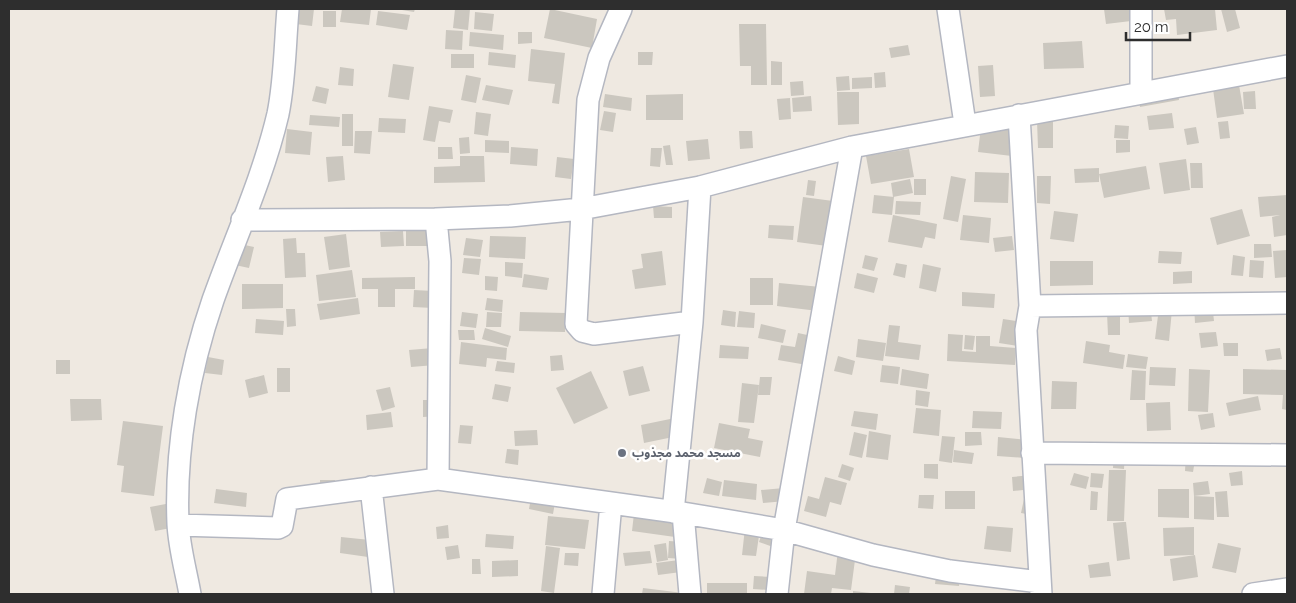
<svg xmlns="http://www.w3.org/2000/svg" width="1296" height="603" font-family="Raleway,'Noto Sans Arabic',sans-serif">
	<style>
		.building { fill: #cbc7bf }
		.lines { fill: none; stroke-linecap: round; stroke-linejoin: round }
		.street-casing { stroke: #b4b7c1; stroke-width: 24 }
		.street { stroke: #fff; stroke-width: 21 }
		.worship-dot { fill: #6b7280; stroke: #fff; stroke-width: 2 }
		.labels { text-anchor: middle; stroke-width: 5; stroke-linejoin: round; paint-order: stroke }
		.worship-label { font-size: 12px; font-weight: bold; fill: #5b616d; stroke: #fff; text-anchor: start }
	</style>
	<rect width="100%" height="100%" fill="#efe9e1"/>
	<path class="building" d="M289,9H314L312,26L288,23Z
		M342,9H371L369,25L340,22Z
		M396,9H415L414,12Z
		M455,9H470L468,30L453,28Z
		M550,9L597,19L592,48L544,38Z
		M1104,9H1130L1131,21L1106,24Z
		M1164,9H1215L1217,30L1177,35L1176,19L1166,20Z
		M1221,9H1235L1240,28L1227,32Z
		M323,11H336V27H323Z
		M378,11L410,15L407,30L376,25Z
		M475,12L494,14L492,31L474,29Z
		M739,24H766L767,85H751V66H740Z
		M446,30L463,31L462,50L445,49Z
		M470,32L504,35L503,50L469,46Z
		M518,32H532V43L518,44Z
		M1082,41L1084,68L1044,69L1043,43Z
		M908,45L910,55L891,58L889,48Z
		M531,49L565,53L559,104L552,103L555,84L528,81Z
		M489,52L516,55L515,68L488,65Z
		M638,52H653L652,65H638Z
		M451,54H474V68H451Z
		M771,61L782,62V85H771Z
		M393,64L414,67L409,100L388,97Z
		M993,65L995,96L980,97L978,66Z
		M340,67L354,69L353,86L338,85Z
		M885,72L886,87L875,88L874,73Z
		M466,75L481,78L476,103L461,100Z
		M849,76L850,90L837,91L836,77Z
		M872,77V88L852,89V78Z
		M803,81L804,95L791,96L790,82Z
		M486,85L513,90L509,105L482,100Z
		M1239,85L1244,114L1217,118L1213,89Z
		M316,86L329,89L326,104L312,101Z
		M1177,87L1179,100L1140,107L1138,93Z
		M1255,91L1256,109H1244L1243,92Z
		M837,92H859V124L838,125Z
		M605,94L632,98L631,111L603,107Z
		M683,94V120H646V95Z
		M811,96L812,111L793,112L792,98Z
		M790,98L791,119L779,120L777,99Z
		M429,106L453,110L450,123L439,121L435,142L423,140Z
		M604,111L616,113L613,132L600,130Z
		M476,112L491,114L488,136L474,134Z
		M1172,113L1174,128L1149,130L1147,116Z
		M342,114H353V146H342Z
		M310,115L340,117L339,127L309,125Z
		M379,118L406,119L405,133L378,132Z
		M1053,120V148H1038L1037,121Z
		M1228,121L1230,138L1220,139L1218,122Z
		M1115,125L1129,126L1128,139L1114,138Z
		M981,127L1016,130L1012,156L978,152Z
		M1196,127L1199,143L1187,145L1184,129Z
		M287,129L312,132L310,155L285,153Z
		M355,131H372L370,154L354,153Z
		M739,131H752L753,148L740,149Z
		M469,137L470,153L460,154L459,138Z
		M708,139L710,159L688,161L686,141Z
		M485,140L509,141V153L485,152Z
		M1116,140H1130V152L1116,153Z
		M670,145L673,165H666L663,146Z
		M438,147H452L453,159H438Z
		M511,147L538,149L537,166L510,164Z
		M651,148H662L660,167L650,166Z
		M909,149L914,177L871,184L866,156Z
		M343,156L345,180L328,182L326,157Z
		M460,156H484L485,182L434,183V167L460,166Z
		M557,157L574,159L571,179L555,177Z
		M1186,159L1190,190L1164,194L1159,163Z
		M1190,163H1202L1203,188H1191Z
		M1146,166L1150,189L1104,198L1099,174Z
		M1099,168V182L1075,183L1074,169Z
		M975,172L1009,173L1008,203L974,202Z
		M951,176L966,179L958,222L943,219Z
		M1037,176H1051L1050,204L1037,203Z
		M910,179L913,193L893,197L891,183Z
		M914,179H926V195H914Z
		M808,180L816,181L814,196L806,195Z
		M874,195L894,197L892,215L872,213Z
		M1287,195V235L1274,237L1272,217L1280,215L1260,217L1258,197Z
		M803,197L833,201L827,246L797,242Z
		M896,201L921,202L920,215L895,214Z
		M653,206L672,207V218H654Z
		M1242,209L1250,236L1217,245L1210,218Z
		M1054,211L1078,214L1074,242L1050,239Z
		M893,215L937,224L935,239L925,237L922,248L888,242Z
		M963,215L991,218L989,243L960,240Z
		M769,225L794,226L793,240L768,238Z
		M406,230L432,231V246H406Z
		M403,231L404,246L381,247L380,232Z
		M346,234L350,267L329,270L324,237Z
		M490,236L526,237L525,259L489,257Z
		M1012,236L1014,250L995,252L993,238Z
		M296,238L297,253H305L306,277L285,278L283,239Z
		M466,238L483,240L480,257L463,255Z
		M240,244L254,247L249,268L235,265Z
		M1254,244H1271L1272,257L1254,258Z
		M1287,250V277L1275,278L1273,251Z
		M662,251L666,285L635,289L632,270L643,268L641,254Z
		M1159,251L1182,252L1181,264L1158,263Z
		M865,255L878,258L874,271L862,268Z
		M1233,255L1245,257L1243,276L1231,275Z
		M464,258L481,259L479,275L462,273Z
		M1250,260L1264,261L1263,278L1249,277Z
		M1050,261H1093V285L1050,286Z
		M505,262L523,263L522,278L505,276Z
		M896,263L907,265L905,278L893,275Z
		M923,264L941,268L936,292L919,288Z
		M352,270L356,297L319,301L316,275Z
		M1192,271V283L1173,284V272Z
		M857,273L878,278L874,293L854,288Z
		M524,274L549,278L547,290L522,287Z
		M485,276L498,277L497,291L485,290Z
		M415,277V289H395V307H378V289H362V278Z
		M750,278H773V305H750Z
		M779,283L821,287L818,311L777,306Z
		M242,284H283V308L242,309Z
		M414,290L433,291V308L413,307Z
		M962,292L995,294L994,308L962,306Z
		M358,298L360,314L320,320L317,304Z
		M487,298L503,300L502,312L485,310Z
		M1212,303L1214,321L1195,323L1194,305Z
		M1150,304L1152,321L1129,323L1128,306Z
		M1159,308L1172,310L1169,341L1155,339Z
		M286,309H295L296,326L287,327Z
		M723,310L736,312L735,327L721,325Z
		M739,311L755,313L754,328L737,327Z
		M462,312L478,314L476,328L460,326Z
		M487,312L502,313L501,327H486Z
		M520,312L566,313L565,332L519,331Z
		M1120,312V335H1108L1107,313Z
		M256,319L284,321L283,335L255,333Z
		M1003,319L1022,322L1018,346L999,343Z
		M761,324L786,330L783,343L758,338Z
		M889,325L900,326L898,342L921,345L919,360L885,356Z
		M485,328L511,336L508,347L482,339Z
		M458,330H474L475,340H459Z
		M1216,332L1218,346L1201,348L1199,333Z
		M798,333L812,336L807,365L778,360L781,345L795,347Z
		M948,334L963,335L962,351L976,352V336H990V346L1016,348L1015,365L947,361Z
		M965,335L975,336L973,350L964,349Z
		M858,339L886,343L883,361L856,357Z
		M1086,341L1110,345L1109,352L1125,355L1123,369L1083,363Z
		M461,342L507,348L506,360L487,358L486,367L459,364Z
		M1223,343H1238V356H1224Z
		M720,345L749,347L748,359L719,358Z
		M433,348L435,365L411,367L409,350Z
		M1280,348L1282,359L1267,361L1265,350Z
		M1128,354L1148,357L1146,369L1126,367Z
		M562,355L564,370L551,371L550,356Z
		M838,356L855,361L852,375L834,371Z
		M208,357L224,360L222,375L205,373Z
		M56,360H70V374H56Z
		M497,361L515,363L514,373L495,371Z
		M882,365L900,367L898,384L880,382Z
		M643,366L650,391L629,396L623,371Z
		M1150,367L1176,368L1175,386L1149,385Z
		M277,368H290V392H277Z
		M902,369L929,374L927,389L900,385Z
		M1189,369L1210,370L1208,412L1188,411Z
		M1243,369L1287,370V410L1282,409L1283,395L1243,394Z
		M1132,370L1146,371L1145,400H1130Z
		M591,371L608,408L574,424L556,388Z
		M264,375L268,393L249,398L245,380Z
		M760,377H772L770,395H758Z
		M1052,381L1077,382L1076,409H1051Z
		M742,383L759,385L754,423L738,422Z
		M495,384L511,387L508,402L492,399Z
		M390,387L395,407L382,411L376,390Z
		M916,390L930,392L928,407L915,405Z
		M1258,396L1261,410L1229,416L1226,403Z
		M70,399H101L102,420L71,421Z
		M423,400H438L439,416L423,417Z
		M1170,402L1171,430L1147,431L1146,403Z
		M916,408L941,410L939,436L913,433Z
		M854,411L878,414L876,430L851,426Z
		M973,411L1002,412L1001,429L972,428Z
		M391,412L393,427L367,430L366,415Z
		M1213,413L1215,427L1201,430L1198,415Z
		M675,418L678,436L644,443L641,425Z
		M123,421L163,426L154,496L121,492L124,466L117,465Z
		M719,423L750,429L748,438L763,441L760,457L714,448Z
		M460,425L473,426L471,444L458,443Z
		M537,430L538,445L515,446L514,431Z
		M869,431L891,435L888,460L866,457Z
		M854,432L867,435L862,458L849,455Z
		M965,432H981L982,445L965,446Z
		M942,436L955,437L952,463L939,461Z
		M998,437L1027,440L1025,458L997,456Z
		M507,449L519,450L518,465L505,463Z
		M954,450L974,453L972,464L953,462Z
		M1114,450L1125,451L1124,469L1113,468Z
		M1186,453L1196,454L1193,472L1185,471Z
		M842,464L854,468L850,481L838,477Z
		M924,464H938V479L924,478Z
		M1109,470H1126L1124,521H1107Z
		M1242,471L1243,485L1231,486L1229,473Z
		M1074,473L1089,477L1086,489L1070,485Z
		M1091,473L1104,474L1102,488L1090,487Z
		M1032,475L1033,489L1013,491L1012,477Z
		M825,477L847,483L841,505L830,502L826,517L804,511L808,496L819,499Z
		M707,478L722,482L719,496L703,493Z
		M320,480H335V492H320Z
		M724,480L757,484L756,500L722,496Z
		M1208,481L1210,494L1194,496L1193,483Z
		M784,488L786,501L763,503L761,490Z
		M216,489L247,493L246,507L214,503Z
		M1158,489H1189V518L1158,517Z
		M945,491H975V509H945Z
		M1091,491L1098,492L1097,510H1090Z
		M1227,491L1229,517H1217L1215,492Z
		M532,492L556,497L553,514L529,509Z
		M919,495H934L933,509L918,508Z
		M1194,496L1214,497V520L1194,519Z
		M1024,499L1034,501L1032,515L1021,513Z
		M171,503L176,527L155,531L150,507Z
		M635,505L678,510L675,537L632,531Z
		M548,516L589,520L585,549L545,545Z
		M767,519L780,524L773,547L759,542Z
		M1123,522H1126L1130,559L1117,561L1113,523Z
		M448,525L449,538L437,539L436,527Z
		M987,526L1013,528L1011,552L984,549Z
		M1194,527V555L1164,556L1163,528Z
		M745,528L760,529L756,556L742,555Z
		M486,534L514,536L513,549L485,547Z
		M341,537L370,540L368,557L340,553Z
		M669,541L683,542L682,559L668,558Z
		M839,542L857,545L851,590L832,588L831,594H804L807,571L835,575Z
		M666,543L668,560L657,562L654,545Z
		M1218,543L1241,548L1236,573L1212,568Z
		M458,545L460,558L447,560L445,547Z
		M546,546L560,548L554,593L541,591Z
		M650,551L652,563L625,566L623,553Z
		M565,553H579L578,566L564,565Z
		M1195,555L1198,577L1173,581L1170,559Z
		M472,559H480L481,574H472Z
		M518,560V576L492,577V561Z
		M679,560L681,572L658,575L656,563Z
		M1109,562L1111,576L1090,578L1088,565Z
		M937,569L960,572L959,586L935,584Z
		M754,576L771,577L769,590L753,589Z
		M707,583H747V594H707Z
		M895,585L910,587L909,594H894Z
		M643,588L683,593V594H642Z
		M853,591L871,593V594H853Z"/>
	<g class="lines">
		<defs>
			<path id="street" d="M621,9L599,58L588,100L576,324L582,331L594,334L692,322
				M948,9L965,124
				M1141,92V9
				M1019,115L1030,306L1026,330L1041,594
				M436,219L440,261L438,479
				M242,220L436,219L510,216L581,209L700,187L852,147L1287,66
				M1030,306L1287,303
				M1032,453L1287,455
				M371,487L383,594
				M673,512L692,322L700,187
				M683,513L690,594
				M178,525L278,528L282,526L287,499L438,479L683,513L784,530L873,555L950,571L1040,582
				M190,594C186,571 179,547 178,523C175,449 189,370 213,300C235,238 263,178 278,114C285,80 285,43 288,9
				M603,594L611,503
				M777,594L784,530L852,147
				M1253,594L1287,589"/>
		</defs>
		<use href="#street" class="street-casing"/>
		<use href="#street" class="street"/>
	</g>
	<circle class="worship-dot" cx="622" cy="453" r="5"/>
	<g class="labels">
		<g class="worship-label">
			<text x="632" y="457">مسجد محمد مجذوب</text>
		</g>
	</g>
	<rect width="1296" height="603" fill="none" stroke="#2e2e2e" stroke-width="20"/>
	<path d="M1126 32v8h64v-8" fill="none" stroke="#2e2e2e" stroke-width="2.5"/>
	<text x="1134" y="32" font-size="15" fill="#2e2e2e" stroke="#ffffff" stroke-width="4" paint-order="stroke">20 m</text>
</svg>
